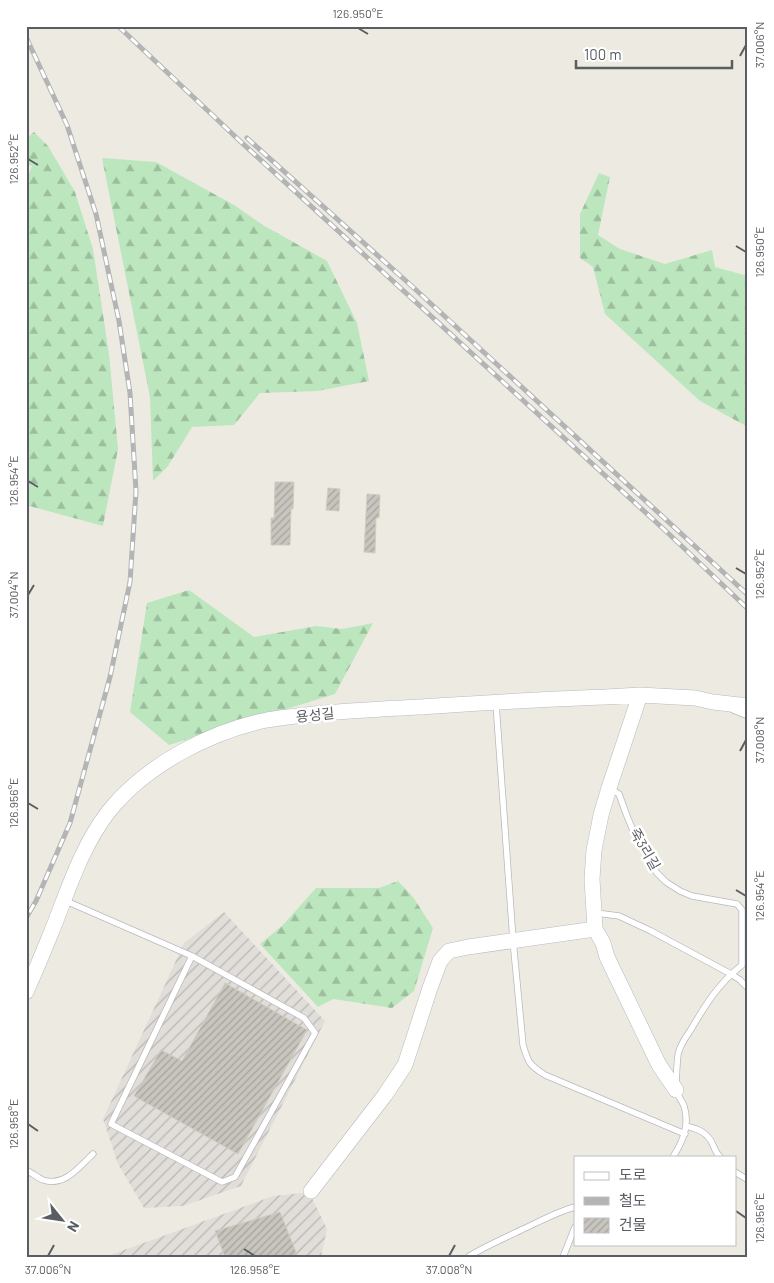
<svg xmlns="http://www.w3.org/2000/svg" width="774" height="1283" font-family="Barlow,'Noto Sans KR',sans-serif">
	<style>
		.industrial { fill: url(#industrial-furrows) }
		.forest { fill: url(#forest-firs) }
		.building { fill: url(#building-hatch); stroke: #d2ccbf }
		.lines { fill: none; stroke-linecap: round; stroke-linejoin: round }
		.service-casing { stroke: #b7b9be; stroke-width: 7 }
		.tertiary-casing { stroke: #b7b9be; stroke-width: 16 }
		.service { stroke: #fff; stroke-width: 5.5 }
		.tertiary { stroke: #fff; stroke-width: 15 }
		.rail-casing { stroke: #b3b4b4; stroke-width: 5 }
		.rail { stroke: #fff; stroke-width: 3; stroke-dasharray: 9; stroke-linecap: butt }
		.ticks { fill: none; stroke: #5a5e63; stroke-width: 2 }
		.labels { text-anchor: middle; stroke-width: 5; stroke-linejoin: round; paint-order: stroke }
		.street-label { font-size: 14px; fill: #5a5e63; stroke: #fff }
		.neatline { fill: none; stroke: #5a5e63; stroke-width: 2 }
		.ticks-label { font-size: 12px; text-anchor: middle; fill: #5a5e63 }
	</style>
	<defs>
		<pattern id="industrial-furrows" width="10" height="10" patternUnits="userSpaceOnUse" patternTransform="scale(1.25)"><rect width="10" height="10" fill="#e1ded9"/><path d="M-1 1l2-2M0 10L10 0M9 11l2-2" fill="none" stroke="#b9b7b4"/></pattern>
		<pattern id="forest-firs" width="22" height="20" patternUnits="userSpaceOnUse" patternTransform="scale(1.25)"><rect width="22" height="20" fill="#bce6bd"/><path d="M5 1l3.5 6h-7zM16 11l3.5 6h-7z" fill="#9cbe9d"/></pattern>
		<pattern id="building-hatch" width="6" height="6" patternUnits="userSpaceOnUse" patternTransform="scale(1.25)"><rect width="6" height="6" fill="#c8c5be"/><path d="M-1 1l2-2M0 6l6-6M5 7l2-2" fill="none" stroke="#a5a39e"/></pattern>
	</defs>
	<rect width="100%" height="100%" fill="#edebe1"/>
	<path class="industrial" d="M224,912L325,1021L241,1186L183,1206L144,1208L118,1164L103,1119L184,943Z
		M302,1193L312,1198L327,1229L321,1257H105L273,1196Z"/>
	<path class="forest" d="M34,132L48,146L75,192L93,249L109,354L118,449L103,526L26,505V182L32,166L26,164V139Z
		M102,158L156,162L234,205L263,225L327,261L357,323L369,381L318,391L260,393L234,425L192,427L168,466L153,481L150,397Z
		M599,173L610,177L598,235L620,249L665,264L712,250L715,267L748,276V427L700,401L605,314L593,267L580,258V214Z
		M189,590L254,637L316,626L342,629L373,623L335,694L169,745L130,712L147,603Z
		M398,881L413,897L433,928L414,991L392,1008L333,999L318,1007L260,944L283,925L316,888H379Z"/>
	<path class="building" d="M275,482H294L293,509H291L290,545H271V518H274Z
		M328,488L340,489L339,511L326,510Z
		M367,494L380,495L379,518H376L375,553L364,552Z
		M225,983L307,1030L238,1154L134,1096L161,1050L182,1061Z
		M280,1212L298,1257H225L215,1231Z"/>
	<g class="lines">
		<defs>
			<path id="service" d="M496,704L513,940L523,1045C528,1062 529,1065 545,1075L685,1134
				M733,710L748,716
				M611,789L619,794L627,816L634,833L641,843L649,851L656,872L666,882L680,891L692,896L737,904L742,910V965C718,984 706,1004 690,1031C686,1037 681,1044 679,1051C677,1054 676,1085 676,1089C677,1095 682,1101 684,1106C690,1125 683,1141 673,1157
				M66,901L192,956L111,1124L222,1182L235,1177L315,1033L304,1018L192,956
				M596,913L619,916L651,931L731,974L740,980L748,988
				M686,1126C699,1129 708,1133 713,1145C715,1150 716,1153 720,1157
				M26,1170C32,1173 38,1178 43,1180C65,1187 79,1167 93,1154
				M735,1172L748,1180
				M468,1257C485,1246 503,1239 521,1230C539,1222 556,1212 575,1207
				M563,1257L575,1227"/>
			<path id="tertiary" d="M640,695L609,788L601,815L594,850L592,879L595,929L603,943L607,957L659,1065L676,1090
				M26,992C35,972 43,953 51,933C68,891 81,847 109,811C146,765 211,731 267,720C317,712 368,710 418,707C481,703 543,699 606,697L640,695L695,698L713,702L748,706
				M311,1191L385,1095L405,1065L430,988L440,961L449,951L468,947L595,929"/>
		</defs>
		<use href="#service" class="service-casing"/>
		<use href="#tertiary" class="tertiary-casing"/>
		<use href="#service" class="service"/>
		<use href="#tertiary" class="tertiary"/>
		<defs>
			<path id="rail" d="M118,26L241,142L669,534L748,609
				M26,37L67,125L96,214L119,321L130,393L136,491L130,582L110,677L70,823L36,901L26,918
				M247,138L415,289L748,595"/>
		</defs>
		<use href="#rail" class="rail-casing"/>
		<use href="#rail" class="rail"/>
	</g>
	<path class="ticks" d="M358,28L368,34M740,56L746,45M28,159L38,165M736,246L746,252M28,481L38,487M736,568L746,574M28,595L34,585M740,751L746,740M28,803L38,809M736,890L746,896M28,1124L38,1131M736,1211L746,1218M244,1249L255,1256M48,1256L54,1245M449,1256L455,1245"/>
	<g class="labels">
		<g class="street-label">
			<text transform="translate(315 715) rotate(-6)" y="5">용성길</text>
			<text transform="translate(645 849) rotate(60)" y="5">죽3리길</text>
		</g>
	</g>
	<rect width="774" height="1283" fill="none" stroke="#ffffff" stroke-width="55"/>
	<rect x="574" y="1156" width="162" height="90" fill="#ffffff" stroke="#bdbfc1"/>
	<rect x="584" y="1172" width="25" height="8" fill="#ffffff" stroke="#bdbfc1"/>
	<text x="619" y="1180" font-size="15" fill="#5a5e63">도로</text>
	<rect x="584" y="1197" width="25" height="8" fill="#b3b4b4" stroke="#bdbfc1"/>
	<text x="619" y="1206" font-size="15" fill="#5a5e63">철도</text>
	<rect x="584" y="1218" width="25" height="15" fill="url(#building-hatch)" stroke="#bdbfc1"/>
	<text x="619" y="1230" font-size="15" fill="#5a5e63">건물</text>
	<g transform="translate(62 1220) rotate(120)" stroke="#ffffff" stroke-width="4" paint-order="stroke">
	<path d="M0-4L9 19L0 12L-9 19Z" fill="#5a5e63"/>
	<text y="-8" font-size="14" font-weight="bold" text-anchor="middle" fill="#5a5e63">N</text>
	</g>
	<path d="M576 60v8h156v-8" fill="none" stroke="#5a5e63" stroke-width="2.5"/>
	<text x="584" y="60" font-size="15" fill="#5a5e63" stroke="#ffffff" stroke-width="4" paint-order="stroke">100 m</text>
	<rect x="28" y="28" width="718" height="1228" class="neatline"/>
	<g class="ticks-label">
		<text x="358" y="18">126.950°E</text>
		<text transform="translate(760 45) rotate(-90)" y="4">37.006°N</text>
		<text transform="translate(14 159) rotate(-90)" y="4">126.952°E</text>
		<text transform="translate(760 252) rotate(-90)" y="4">126.950°E</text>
		<text transform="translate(14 481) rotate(-90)" y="4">126.954°E</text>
		<text transform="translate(760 574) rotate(-90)" y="4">126.952°E</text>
		<text transform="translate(14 595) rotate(-90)" y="4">37.004°N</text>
		<text transform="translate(760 740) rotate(-90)" y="4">37.008°N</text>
		<text transform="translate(14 803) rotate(-90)" y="4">126.956°E</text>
		<text transform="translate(760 896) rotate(-90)" y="4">126.954°E</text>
		<text transform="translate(14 1124) rotate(-90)" y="4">126.958°E</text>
		<text transform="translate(760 1218) rotate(-90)" y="4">126.956°E</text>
		<text x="48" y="1274">37.006°N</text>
		<text x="255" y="1274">126.958°E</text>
		<text x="449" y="1274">37.008°N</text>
	</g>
</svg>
